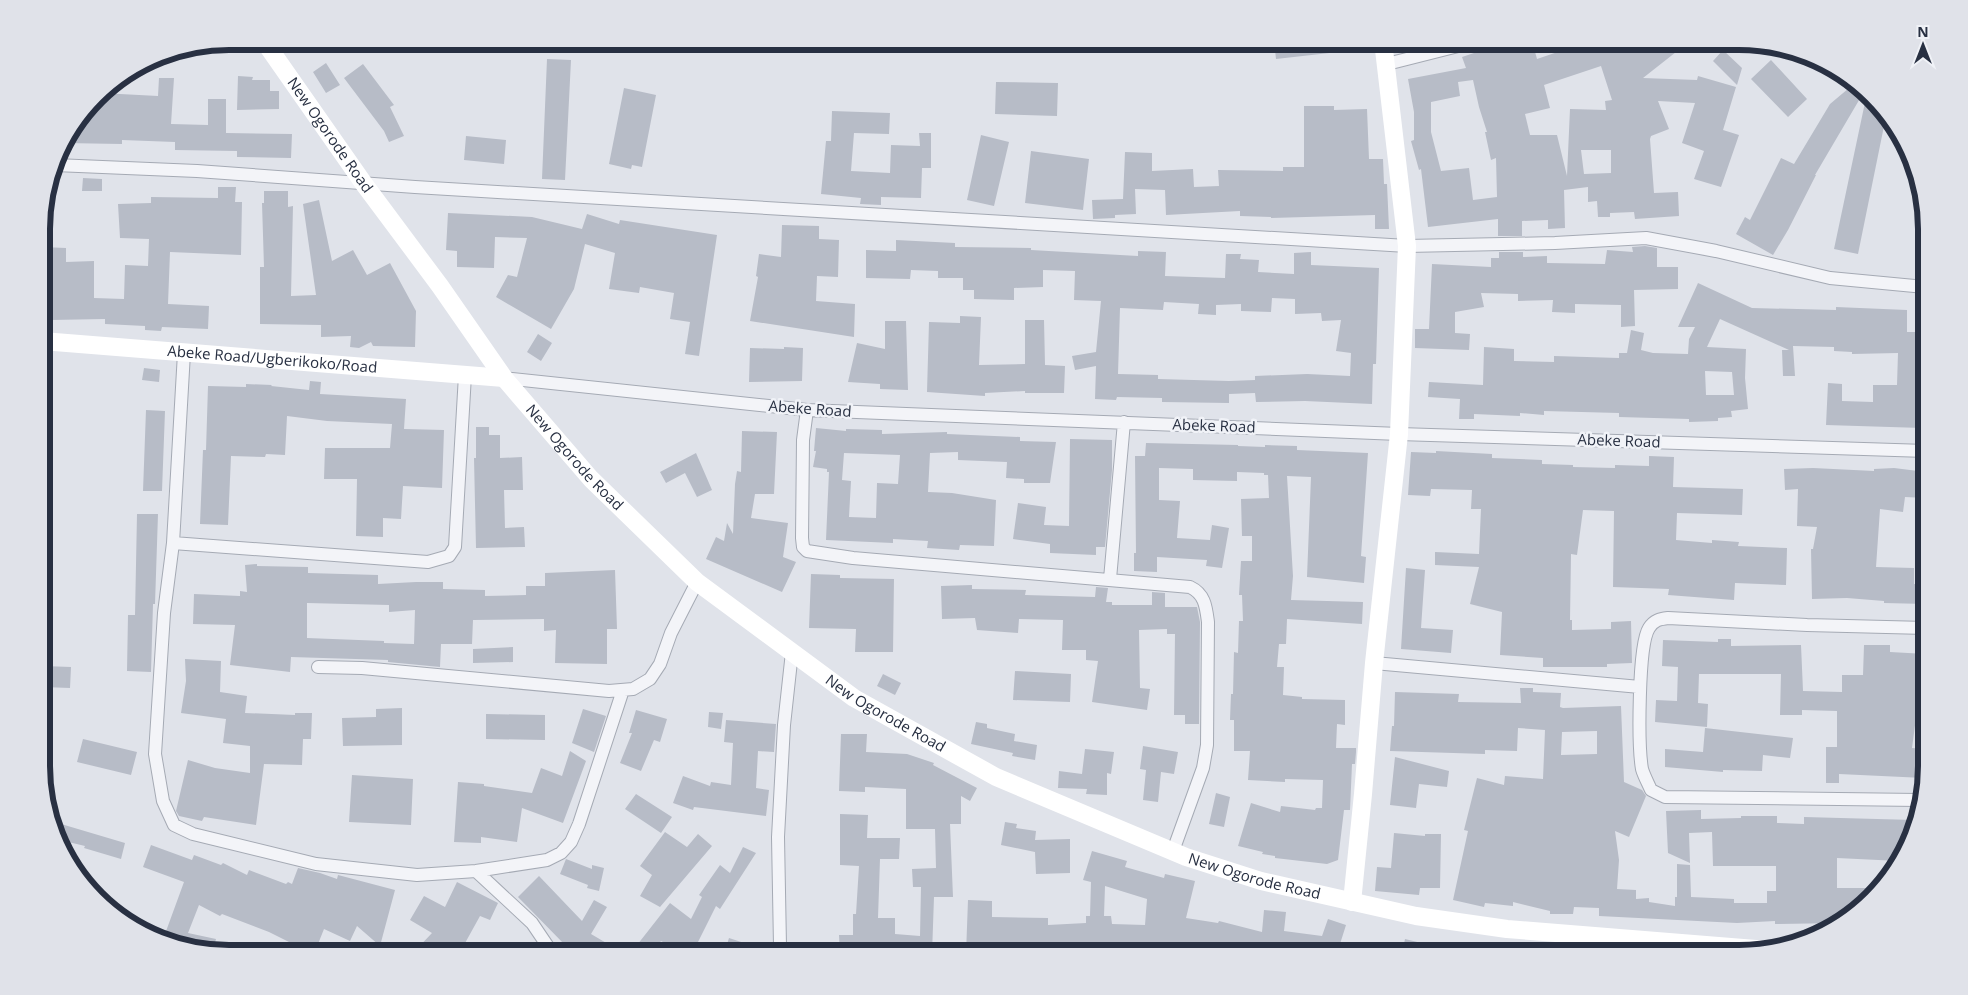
<svg xmlns="http://www.w3.org/2000/svg" width="1968" height="995" font-family="'Open Sans',sans-serif">
	<style>
		.building { fill: #b7bcc7; fill-rule: evenodd }
		.lines { fill: none; stroke-linecap: round; stroke-linejoin: round }
		.street-casing { stroke: #a5aab4; stroke-width: 14 }
		.street { stroke: #f3f4f8; stroke-width: 12 }
		.secondary { stroke: #fff; stroke-width: 18 }
		.labels { text-anchor: middle; stroke-width: 5; stroke-linejoin: round; paint-order: stroke }
		.street-label { font-size: 15px; fill: #283042; stroke: #f0f2f7 }
		.rim { fill: none; stroke: #283042; stroke-width: 6 }
	</style>
	<rect width="100%" height="100%" fill="#e0e3ea"/>
	<path class="building" d="M1274,41H1365V49L1276,59Z
		M1510,41H1532L1537,59L1590,41H1690L1643,78L1697,80L1698,76L1736,87L1723,130L1739,135L1721,187L1694,179L1704,151L1682,143L1695,103L1658,101L1669,129L1651,136L1650,139L1654,193L1678,192L1679,216L1635,219L1634,212L1610,213V217H1598L1597,201L1588,202V187L1564,190L1565,228L1548,229V220L1522,221V236H1498V219L1428,227L1421,169L1419,170L1411,141L1414,140V112L1408,79L1466,68L1462,57ZM1601,66L1612,100L1605,101L1606,110L1570,109L1567,176L1557,135H1530L1525,114L1550,108L1544,85ZM1473,80L1479,107L1487,132H1485L1491,160L1496,158L1497,197L1473,200L1469,168L1441,171L1431,132V102L1460,96L1458,82ZM1581,150H1611V173L1584,174Z
		M1723,50L1742,68L1737,85L1713,61Z
		M547,59L571,60L565,180L542,179Z
		M1771,60L1807,99L1788,117L1751,79Z
		M326,63L340,85L326,93L313,72Z
		M363,64L394,105L390,107L404,136L389,142L384,131L344,78Z
		M238,76L253,77L252,80H270V91H279V109L237,110Z
		M159,78H174L171,124L208,125V99H226V133L292,134L291,158L237,157V151L175,150V142L122,140V144L63,143L101,93L158,96Z
		M996,82L1058,83L1057,116L995,114Z
		M1855,83L1865,90L1815,175H1816L1788,230L1773,255L1736,234L1745,217L1750,220L1781,158L1794,164L1830,104Z
		M624,88L656,95L642,167L632,165L631,169L609,164Z
		M1867,93L1891,121L1884,126L1858,254L1834,249Z
		M1304,106H1334V110L1367,109L1369,159H1383L1384,184H1387L1389,229H1375V215L1271,218V217L1240,216V211L1166,215L1165,190L1135,189L1136,214L1115,215V218L1093,219L1092,200L1123,199L1125,152L1152,153V171L1193,169L1194,187L1219,186L1218,170L1283,171V167H1304Z
		M832,111L890,113L889,134L854,133L851,171L890,173L891,145L920,146L919,133H931V168H922L921,198L881,197V205L860,204L861,198L821,194L826,141H831Z
		M981,135L1009,142L994,206L967,200Z
		M466,136L506,140L504,164L464,160Z
		M1031,151L1089,159L1083,210L1025,203Z
		M83,178L102,179V191H82Z
		M218,187H236L235,202H242L241,255L170,252L168,304L209,306L208,329L162,327L161,331L145,330V326L105,324V319L51,320L52,316L42,315V247L66,248V262L94,261V298L124,299L125,265L148,266L149,239L120,238L118,204L151,203V197L218,198Z
		M264,191H288V207L293,206L291,296L316,295L303,204L319,200L332,261L353,250L367,275L390,263L416,311L415,347L373,346L371,342L359,348L350,347L351,336L321,337V325L260,324V267H264L262,203H264Z
		M448,213L532,217L582,229L587,214L619,224L620,220L717,235L699,356L685,354L690,322L670,319L674,293L640,287L639,293L609,289L615,253L585,244L574,289L551,329L496,297L508,275L517,277L527,238L495,237L494,268L457,267V251L446,250Z
		M782,225L819,226V239L839,240L838,277L817,276L816,301L855,304L854,337L750,321L758,277L756,276L759,254L781,257Z
		M896,240L955,243V247L1031,248V250L1138,256V251L1166,252L1165,276L1225,278L1226,254H1241L1240,259L1259,260L1258,272L1294,274V253L1311,252V265L1379,268L1376,364H1373L1372,404L1305,401L1256,402L1255,393L1229,394V403L1162,402V398L1117,397L1116,400L1095,399L1096,366L1075,370L1072,356L1096,352L1101,301L1074,300L1075,271L1043,270V287L1014,288V300L974,299V290H963V278H938V271L911,270L910,279L866,278V250L896,251ZM1272,298L1295,299V314L1321,313L1322,321L1341,320L1336,351L1351,353L1350,376L1307,374L1255,376V380L1229,381L1158,379V375L1118,374L1120,308L1163,310L1164,302L1199,304L1198,314L1216,315V305L1241,304V311L1271,312Z
		M1645,246L1657,248V267H1678V289L1634,290L1635,326L1621,327V305L1575,304V313L1552,312L1553,300L1518,301V294L1481,293L1484,307L1455,312V333L1470,334L1469,350L1415,348V329H1429L1432,264L1491,267V258H1499V252H1523V257L1547,256V263L1605,264L1607,250L1633,252L1632,247Z
		M1698,283L1752,308L1836,310V307L1907,310V332H1925L1926,388H1923L1922,428L1826,425L1828,383L1842,384V401L1873,402V385H1897L1898,353L1852,354V352L1834,351V347L1793,346L1795,376H1783L1782,350H1789L1720,319L1707,347L1746,349L1745,378L1748,409L1731,411L1732,417L1718,418V421L1689,422V419L1619,417V413L1544,411V415L1520,413V416L1474,414V419H1459L1460,399L1428,397L1429,382L1483,385L1484,347L1514,349V361L1554,362V356L1619,358V353H1627L1631,330L1644,333L1641,350L1653,353L1688,354L1689,339L1695,327H1678ZM1705,371L1732,372L1734,395H1706Z
		M960,316L981,317L979,365L1025,364V320H1044L1045,365L1065,366L1064,393H1025V391L985,393V396L927,392L929,322L960,323Z
		M885,321H906L908,390L880,389V384L848,382L857,343L885,349Z
		M538,334L552,343L541,361L527,352Z
		M784,347L803,348L802,381L749,382L750,348L784,349Z
		M144,368L160,370L159,382L142,380Z
		M310,381L321,382L320,394L406,399L404,429L444,430L442,488L403,486L401,519L383,518V537L356,536L357,479H324L325,448H390L392,424L327,421L287,416L285,455L266,454L265,457L231,456L228,525L200,524L203,450H206L208,386L246,387V384L272,385L271,386L309,390Z
		M146,410L165,411L162,491H143Z
		M476,427H489V435H500V458L522,457L523,490H504L505,528L524,527L525,547L476,548L474,458H476Z
		M816,428L846,431V429L882,430V434L947,432V434L1020,437V441L1056,442L1050,483H1024V479L1006,478L1007,462L958,460V452L930,453L928,492L952,493L996,500L994,546L960,545L959,550L927,548L928,541L893,539V543L826,540L829,472H827V469L813,467L816,451H814ZM844,453L900,455L898,484L877,483L876,518L849,517L851,481L842,480Z
		M742,431L777,432L774,494H755L751,518L788,523L783,557L796,562L782,592L706,559L716,537L724,541L727,523L733,534L735,484L737,471L741,472Z
		M1070,439L1112,440V470L1105,547H1096V555L1050,553V544L1013,539L1018,503L1046,507L1044,525L1069,526Z
		M1146,443L1238,445V446L1265,447V445L1297,446V450L1368,453L1361,556L1366,557L1364,583L1307,577L1311,477L1287,476L1293,576L1291,600L1363,602L1362,624L1287,619L1286,644H1279L1277,667H1284L1283,695L1302,697V699L1345,700V725L1337,724L1336,748H1356V752L1355,764H1352L1350,810H1344L1338,860L1327,864L1275,858V856L1262,854L1263,852L1238,846L1251,803L1280,812L1281,806L1315,810L1316,808H1322L1323,780L1285,779V782L1248,780L1250,751H1234V720H1230L1231,694H1233L1234,652L1238,653L1239,621H1243L1242,595H1239L1241,561H1252V536H1242L1241,499L1269,498L1268,475H1264V473L1237,472V481L1193,480V469L1159,468V500L1180,501L1177,538L1210,540L1212,525L1229,528L1222,568L1206,566L1207,560L1157,557V572L1134,571V553H1136L1135,456H1145Z
		M1436,451L1492,454V458L1542,460V464L1573,465V467L1615,468V465L1649,466V456L1674,457L1673,487L1743,489L1742,515L1677,513L1676,540L1712,543V540L1739,542L1738,546L1787,548L1786,585L1735,583L1734,600L1668,595L1669,589L1613,587L1614,511L1583,510L1577,555L1571,554L1570,620H1572V630L1611,629V622L1631,621L1632,663L1607,664V667H1543V658L1500,655L1502,612L1470,604L1479,567L1435,565V552L1479,554L1481,509H1471L1472,490L1431,489L1430,496L1408,495L1411,452L1436,453Z
		M696,453L712,490L697,497L685,473L666,483L660,472Z
		M1813,468L1874,471V469L1894,468L1926,472V498L1905,497L1903,512L1880,509L1876,567L1914,568V584L1926,585V604L1884,603V601L1847,598L1812,599L1811,549H1813L1817,527L1797,526L1798,489L1785,490L1784,469Z
		M137,514H158L155,604H153L151,672L127,671L128,615H135Z
		M257,564V566L308,567V573L378,575V584L416,582H443V589L485,590V596L526,595V586H545V573L615,570L617,629H607V664L555,663L556,630L544,631V619L473,620L472,644H441L440,667L388,662V660L291,657L290,672L230,665L235,625L193,624L194,594L240,596V591L247,592L245,565ZM307,603L389,605V612L415,610L414,644L384,643V641L307,638Z
		M1406,568L1425,570L1421,628L1453,630L1451,653L1401,649Z
		M811,574L840,575V578L894,579L893,652H855L856,629L809,628Z
		M972,585V589L1026,590L1025,595L1095,597L1096,587L1108,588L1106,602H1112V605H1152V592L1165,593V607H1197L1200,622L1199,724H1185V715H1174L1175,634H1167V629L1139,630L1140,688L1150,689L1147,710L1092,702L1098,661L1086,660V650H1062L1063,620L1019,619L1018,633L977,630L975,618L942,619L941,586Z
		M1718,639H1731V646L1801,645L1803,691L1842,692V675H1863L1864,645H1890V652L1926,654L1925,718H1916L1912,748L1925,749L1924,778L1839,774V783H1826V747H1837V711L1802,710V715H1780L1781,674H1699L1698,703L1708,704L1707,727L1655,722L1656,700L1677,701L1678,667L1662,666L1663,640L1718,642Z
		M513,647V662L473,663V649Z
		M185,659L221,661L220,692L247,696L245,713L295,715V713H312L311,739H303L302,765L264,764L256,825L204,817L202,821L179,816L176,811L188,760L215,768L250,773V746L223,743L226,719L181,713L186,681Z
		M43,666L71,667L70,688L43,687Z
		M1015,671L1071,674L1070,702L1013,700Z
		M883,674L901,683L895,695L877,686Z
		M1520,688H1533V692L1561,693L1560,707L1563,708L1621,706L1624,782L1642,790L1646,796L1629,837L1615,831L1619,860L1617,889L1636,890V899L1649,898V902L1675,906V897H1677V864L1690,865L1691,897L1734,899V903H1767V891H1776V866H1713L1712,832L1689,833L1690,863L1668,853L1666,811L1701,810V819L1741,818V816H1777V823L1804,824V817L1914,820L1908,849L1899,861L1837,858V888H1881L1841,923L1775,924V921L1737,923L1599,916V908L1574,907L1573,914H1550V911L1513,902V906L1485,903L1484,907L1453,900L1468,831L1464,830L1477,778L1504,785L1505,776L1543,779L1545,730L1518,728L1517,751L1485,750V754L1390,751L1392,726H1394L1395,692L1459,694L1458,702L1521,703ZM1597,731V754L1561,755L1562,732Z
		M402,708V745L343,746L342,718L376,717V709Z
		M583,709L606,716L594,752L572,743Z
		M636,710L667,719L660,742L654,740L641,771L620,763L632,733H629Z
		M709,712L723,713L721,729L708,727Z
		M486,714L545,715V740L486,739Z
		M726,720L776,724L774,752L758,751L756,788L769,790L766,816L694,807L693,810L673,803L683,776L710,786L711,782L731,785L733,743L724,742Z
		M976,722L987,724V728L1015,734L1014,741L1037,745L1035,760L1012,756L1013,753L971,744Z
		M1705,728L1793,738L1790,758L1763,755L1762,771L1723,770V772L1665,767V749L1703,752Z
		M841,734H867L866,752L907,754L934,763L933,765L977,788L970,801L961,796V824H950L953,897H934L932,954H840L839,935H853V914H856L859,866L840,865V814L868,815L867,838H900L899,859H880L878,918H895V934L920,936L921,887H913L912,869L936,868L935,829H906V789L865,787V792L839,791Z
		M83,739L137,752L131,775L77,762Z
		M1143,746L1178,752L1174,774L1161,772L1158,802L1143,800L1146,770L1140,769Z
		M1085,749L1114,752L1111,774L1107,773V795L1086,794L1087,789L1058,788L1059,771L1082,774Z
		M570,751L586,761L563,823L522,808L517,842L481,837V843L454,842L458,782L484,784V786L532,793L541,768L562,776Z
		M1395,757L1449,771L1447,787L1419,784L1416,808L1390,805Z
		M352,775L413,779L411,825L349,822Z
		M1216,793L1230,797L1224,827L1209,824Z
		M636,794L672,817L661,833L625,809Z
		M51,821L125,843L121,859L84,848L85,846L56,839Z
		M1005,822L1017,824L1016,828L1036,831L1035,840L1070,839V873L1036,874L1035,852L1001,845Z
		M665,832L687,847L698,834L712,846L660,907L640,896L652,875L640,866Z
		M1394,833L1425,836V834H1441L1440,888H1420L1419,895L1375,891L1377,867L1391,868Z
		M151,845L192,860L194,855L221,865L223,863L247,875L249,870L286,884L288,882L292,884L298,868L320,873L337,879L338,875L395,890L380,946L357,926L350,941L324,929L314,954H308L290,946L291,943L269,932L222,914L220,916L199,905L188,933L216,939L213,950L176,941L177,938L165,934L184,882L143,867Z
		M743,847L756,853L720,909L716,906L692,954H687L661,941L651,954H630L670,903L691,919L702,897L699,895L720,865L730,873Z
		M1092,851L1127,861L1125,867L1164,878L1165,874L1195,881L1186,918L1218,923L1219,921L1262,932L1264,910L1286,912L1284,931L1322,936L1328,919L1346,925L1340,944L1363,953L1141,954V950L1113,949V954H966L968,900L992,901V917L1048,918V925L1086,923V916H1090L1091,882L1083,880ZM1105,886L1147,899L1145,925L1112,924L1111,916H1104Z
		M566,859L592,869V865L604,868L599,891L587,888L588,885L560,874Z
		M539,876L582,921L594,900L607,907L591,934L625,954H574L564,948L565,945L518,897Z
		M457,882L498,903L490,920L480,916L459,954H412L432,933L410,920L424,896L445,907Z
		M729,938L769,951V954H724Z
		M1405,939L1446,949L1445,953H1402Z"/>
	<g class="lines">
		<defs>
			<path id="street" d="M1387,64L1478,41
				M55,165L197,171L415,187L1407,246L1555,243L1646,238L1716,251L1830,278L1925,287
				M184,353L173,543L164,613L155,754L163,801L174,825L193,834L316,864L417,875L476,871L547,860L561,853L571,842L579,824L623,690
				M504,378L807,410L1399,434L1926,451
				M807,410L803,440L802,538L803,547L807,551L853,558L1190,587C1205,594 1206,607 1208,622L1207,745L1203,768L1173,851
				M173,543L428,562L449,556L455,547L465,375
				M1110,579L1124,422
				M1374,663L1640,687
				M318,667L362,668L609,691L633,689L650,679L660,664L671,633L697,582
				M1919,800L1665,797L1651,790C1648,783 1644,776 1642,769C1638,746 1638,645 1649,628C1654,620 1660,619 1668,618L1807,625L1926,628
				M476,871L532,923L553,954
				M782,954L780,946L778,837L784,725L792,652"/>
		</defs>
		<use href="#street" class="street-casing"/>
		<use href="#street" class="street"/>
		<g class="secondary">
			<path id="s1" d="M264,41L364,184L440,286L504,378L591,479L697,582L854,698L996,777L1186,857L1261,881L1416,916L1507,929L1768,950"/>
			<path id="s2" d="M42,341L504,378"/>
			<path d="M1352,902L1363,794L1374,663L1399,434L1407,246L1383,41"/>
		</g>
	</g>
	<g class="labels">
		<g class="street-label">
			<text dy="5" stroke="none"><textPath href="#s1" startOffset="115">New Ogorode Road</textPath></text>
			<text dy="5" stroke="none"><textPath href="#s2" startOffset="231">Abeke Road/Ugberikoko/Road</textPath></text>
			<text transform="translate(810 409) rotate(4)" y="5">Abeke Road</text>
			<text transform="translate(1214 426) rotate(2)" y="5">Abeke Road</text>
			<text transform="translate(1619 441) rotate(2)" y="5">Abeke Road</text>
			<text dy="5" stroke="none"><textPath href="#s1" startOffset="520">New Ogorode Road</textPath></text>
			<text dy="5" stroke="none"><textPath href="#s1" startOffset="925">New Ogorode Road</textPath></text>
			<text dy="5" stroke="none"><textPath href="#s1" startOffset="1330">New Ogorode Road</textPath></text>
		</g>
	</g>
	<path d="M0 0H1968V995H0ZM229 50H1739A179 179 0 0 1 1918 229V766A179 179 0 0 1 1739 945H229A179 179 0 0 1 50 766V229A179 179 0 0 1 229 50Z" fill="#e0e2e9" fill-rule="evenodd"/>
	<path class="rim" d="M229 50H1739A179 179 0 0 1 1918 229V766A179 179 0 0 1 1739 945H229A179 179 0 0 1 50 766V229A179 179 0 0 1 229 50Z"/>
	<g transform="translate(1923 45)" stroke="#f0f2f7" stroke-width="4" paint-order="stroke">
	<path d="M0-4L9 19L0 12L-9 19Z" fill="#283042"/>
	<text y="-8" font-size="14" font-weight="bold" text-anchor="middle" fill="#283042">N</text>
	</g>
</svg>
